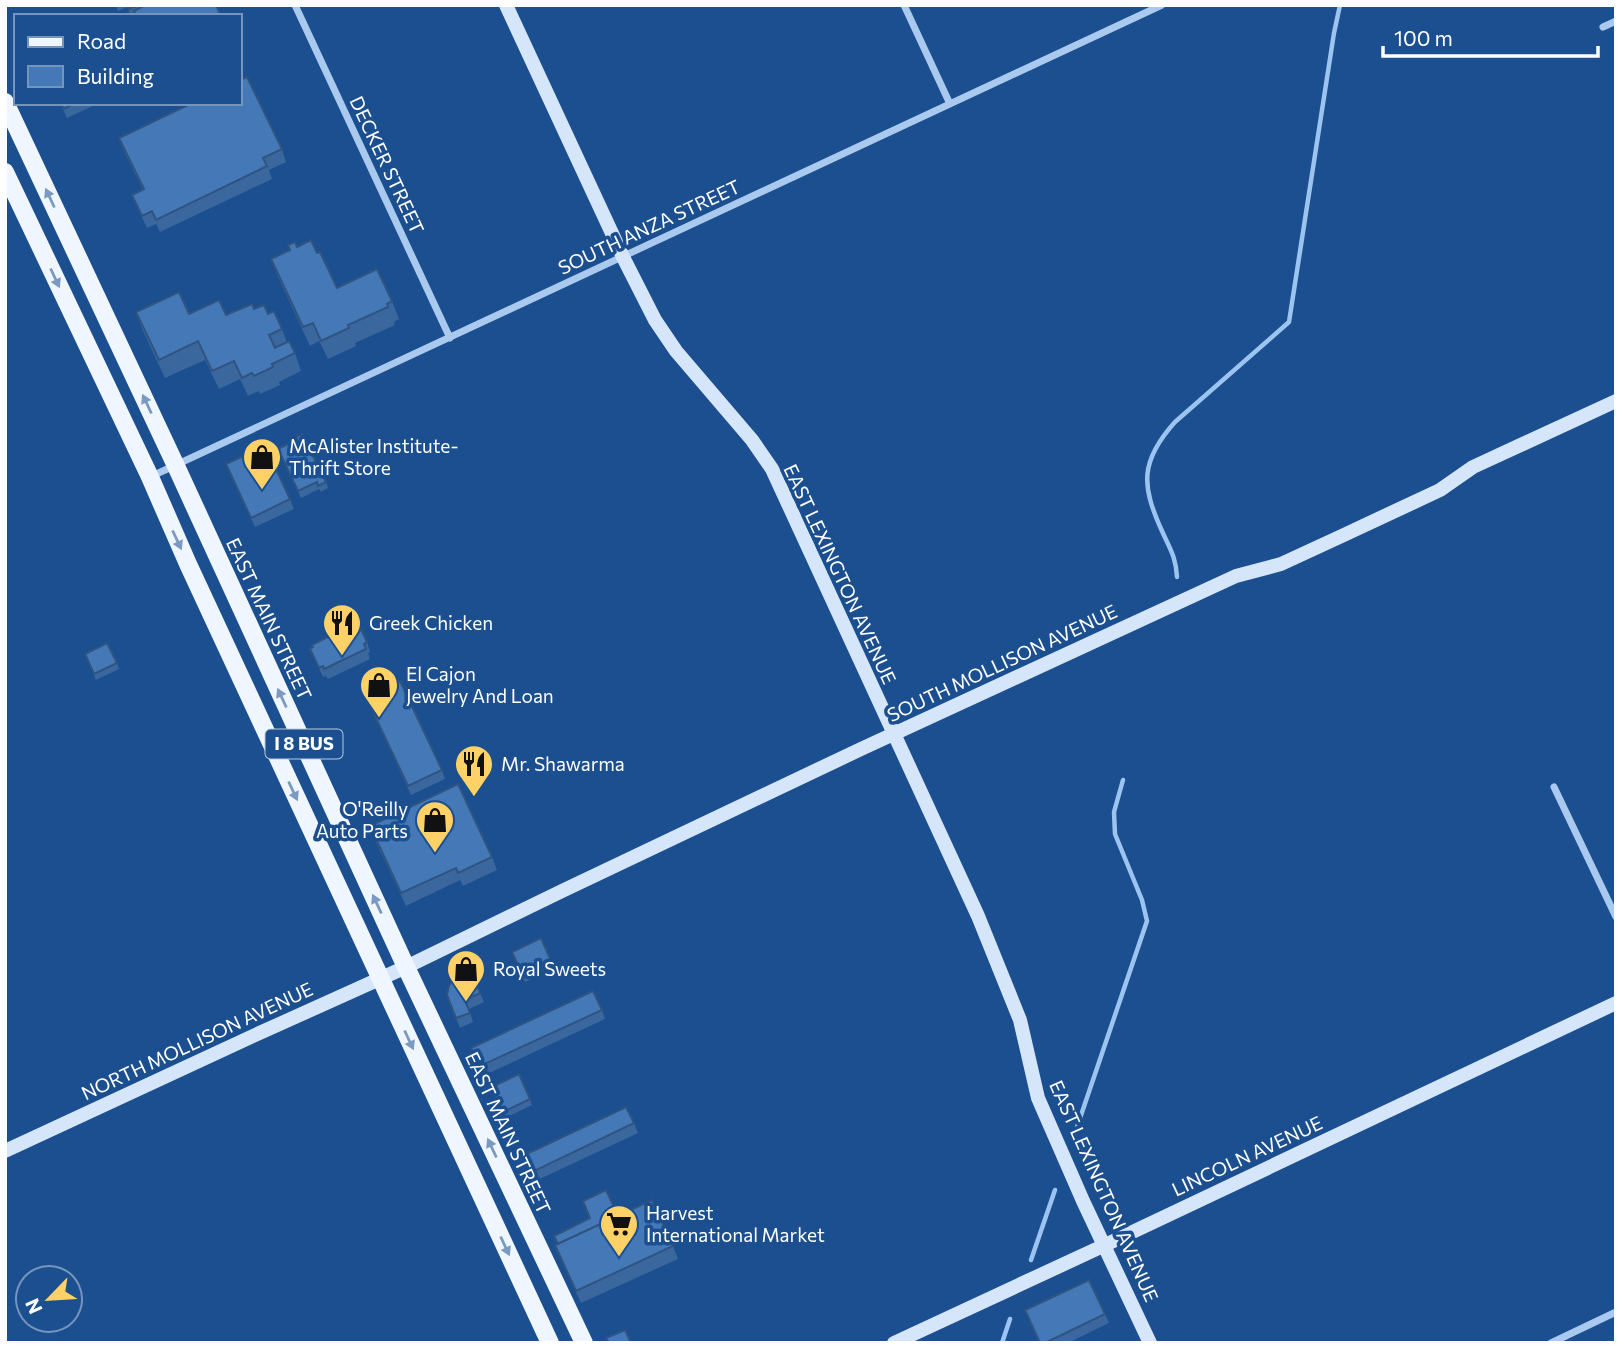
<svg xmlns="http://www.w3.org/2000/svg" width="1621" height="1348" font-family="Commissioner,sans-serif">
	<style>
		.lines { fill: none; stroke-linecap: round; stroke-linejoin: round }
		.stream { stroke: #9cc4f0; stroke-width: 4.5 }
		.street { stroke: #a9c9ee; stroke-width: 7 }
		.secondary { stroke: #d6e6fa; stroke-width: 14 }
		.primary { stroke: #f0f6ff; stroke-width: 18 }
		.wall { fill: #3a679d }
		.building { fill: #4478b7; stroke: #305480; stroke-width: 2 }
		.oneway { fill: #7b9ac1 }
		.labels { text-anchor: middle; stroke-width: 7; stroke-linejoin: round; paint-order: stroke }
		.shield { fill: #1b4f8f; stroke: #bbcadd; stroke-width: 2 }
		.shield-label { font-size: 18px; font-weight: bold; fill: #fff }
		.street-label { font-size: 19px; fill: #fff; stroke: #1b4f8f }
		.poi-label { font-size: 19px; fill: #fff; stroke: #1b4f8f; text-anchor: start }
	</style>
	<rect width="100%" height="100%" fill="#1b4f8f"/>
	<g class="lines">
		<path class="stream" d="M1177,577C1176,557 1170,549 1162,531C1141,485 1140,461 1175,422L1289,322L1334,33L1340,5
			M1076,1130L1147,921L1142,900L1115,834L1114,812L1123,780
			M1031,1260L1055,1190
			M1002,1343L1010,1319"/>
		<path class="street" d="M295,5L450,338
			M904,5L950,104
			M1603,27L1616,21
			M150,477L1162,5
			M1554,787L1616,917
			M1551,1343L1616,1312"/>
		<path class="secondary" d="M506,5L623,257L655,320L676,351L752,440L772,469L978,916L1020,1020L1038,1098L1083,1201L1150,1343
			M5,1151L253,1036L406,967L562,891L861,749L1236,576L1281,564L1346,534L1440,490L1473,467L1616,401
			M894,1343L1105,1245L1616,1003"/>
		<path class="primary" d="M5,102L176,466L406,967L584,1343
			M5,172L150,477L188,564L550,1343"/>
	</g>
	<path class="wall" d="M116,5H216L221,16H131L127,7L118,11Z
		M60,103H99L67,118Z
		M119,138L282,149L286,162L269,170L272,179L160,232L156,224L147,228L137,207L132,195L143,190L124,151Z
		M297,247L317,253L337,288L392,301L399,319L394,322L395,325L355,343L356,346L328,359L319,341L310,346L278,277L271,259Z
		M254,309L268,314L282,329L287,342L295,353L301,371L279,382L280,385L260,394L259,391L248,396L240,379L219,389L205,360L165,378L143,331L136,312L226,315Z
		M278,449L326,482L328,488L321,492L319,489L301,498Z
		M226,464L290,499L294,509L255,527Z
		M338,635L367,642L370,652L368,653L370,659L328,679L326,676L323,677L310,649Z
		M85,654L117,663L119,669L96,680Z
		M366,697L442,770L445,779L411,795Z
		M370,826L492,857L497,870L463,886L460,880L406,906L374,838Z
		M514,958L552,963L554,969L525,982Z
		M480,993L484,1002L469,1009L473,1022L460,1028L447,995Z
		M602,1010L605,1019L483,1076L471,1048Z
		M490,1088L530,1099L532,1105L503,1119Z
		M634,1123L638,1133L527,1185L516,1159Z
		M618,1216L673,1246L678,1259L581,1303L560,1258L555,1245H557L554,1236L589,1218Z
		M1025,1310L1105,1314L1109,1323L1068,1343H1039Z"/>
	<path class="building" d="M128,5H138L129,9Z
		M145,5H216L220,14L216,16H136L134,11Z
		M247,77L282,149L263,158L267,166L156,220L152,211L142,216L132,195L144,189L119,138L192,103H240V80Z
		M61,103H75L64,109Z
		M311,240L317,253L320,252L337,288L377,269L392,301L387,304L388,307L348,325L349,328L321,341L313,323L303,327L271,259L290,250L288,245L295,242L297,247Z
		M179,292L189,314L219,300L226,315L252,304L254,309L264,305L268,314L274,311L282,329L269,335L275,348L289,341L295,353L272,364L273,367L254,376L252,373L242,378L234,361L212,371L198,341L159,360L136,312Z
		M302,434L326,482L318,486L317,482L298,491L278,449L297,439L296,437Z
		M265,446L290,499L251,518L226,464Z
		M359,625L367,642L364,644L366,649L324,669L323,666L319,668L310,649L313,647L312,645L337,632L338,635Z
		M107,643L117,663L94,674L85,654Z
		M400,681L442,770L408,786L366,697Z
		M458,784L492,857L458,873L456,868L401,893L370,826Z
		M541,938L552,963L523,976L512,952Z
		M470,969L480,993L465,1000L470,1013L456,1018L447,995L449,986L455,977Z
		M593,991L602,1010L480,1066L471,1048Z
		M519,1074L530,1099L501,1113L490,1088Z
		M626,1107L634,1123L524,1176L516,1159Z
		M606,1190L618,1216L558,1244L554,1236L590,1218L583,1201Z
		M652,1200L673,1246L576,1291L555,1245Z
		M1089,1280L1105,1314L1045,1343H1040L1025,1310Z
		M625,1330L631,1343H609L606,1338Z"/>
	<defs><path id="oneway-solid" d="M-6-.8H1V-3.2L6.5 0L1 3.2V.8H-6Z" transform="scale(1.75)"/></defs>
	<g class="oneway">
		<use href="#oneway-solid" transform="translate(50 198) rotate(-115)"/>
		<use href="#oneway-solid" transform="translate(55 278) rotate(65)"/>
		<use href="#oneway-solid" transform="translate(147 404) rotate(-115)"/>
		<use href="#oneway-solid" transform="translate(177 540) rotate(65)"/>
		<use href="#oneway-solid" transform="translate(282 698) rotate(-115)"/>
		<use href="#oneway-solid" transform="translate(293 791) rotate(65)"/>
		<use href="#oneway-solid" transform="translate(377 904) rotate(-115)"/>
		<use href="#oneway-solid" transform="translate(409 1040) rotate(65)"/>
		<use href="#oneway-solid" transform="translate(492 1148) rotate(-115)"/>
		<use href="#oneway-solid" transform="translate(505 1246) rotate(65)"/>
	</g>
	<defs>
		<symbol id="shop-pin" viewBox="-11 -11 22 30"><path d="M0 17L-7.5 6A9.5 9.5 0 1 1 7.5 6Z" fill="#ffd166" stroke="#1b4f8f"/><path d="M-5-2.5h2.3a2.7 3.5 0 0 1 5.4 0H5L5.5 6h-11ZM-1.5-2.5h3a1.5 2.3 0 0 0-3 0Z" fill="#111"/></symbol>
		<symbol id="restaurant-pin" viewBox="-11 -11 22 30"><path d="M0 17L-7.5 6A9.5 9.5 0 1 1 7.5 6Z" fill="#ffd166" stroke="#1b4f8f"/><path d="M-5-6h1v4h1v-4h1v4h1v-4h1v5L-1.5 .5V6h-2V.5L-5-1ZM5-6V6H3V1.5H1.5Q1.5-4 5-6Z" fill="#111"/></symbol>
		<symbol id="supermarket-pin" viewBox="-11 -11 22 30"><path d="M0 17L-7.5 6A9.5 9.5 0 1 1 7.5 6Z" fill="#ffd166" stroke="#1b4f8f"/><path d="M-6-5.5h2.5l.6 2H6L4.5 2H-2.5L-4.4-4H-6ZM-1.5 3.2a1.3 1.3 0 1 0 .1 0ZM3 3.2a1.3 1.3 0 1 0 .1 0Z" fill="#111"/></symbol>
	</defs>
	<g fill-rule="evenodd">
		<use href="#shop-pin" x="240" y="435" width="44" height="60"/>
		<use href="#restaurant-pin" x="320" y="601" width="44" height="60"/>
		<use href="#shop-pin" x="357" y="663" width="44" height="60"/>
		<use href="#restaurant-pin" x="452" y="742" width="44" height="60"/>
		<use href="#shop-pin" x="413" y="798" width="44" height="60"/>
		<use href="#shop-pin" x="444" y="947" width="44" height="60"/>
		<use href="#supermarket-pin" x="597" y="1202" width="44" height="60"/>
	</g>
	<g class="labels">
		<rect class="shield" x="265.5" y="729.5" width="77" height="29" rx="5"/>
		<g class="shield-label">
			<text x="304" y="750">I 8 BUS</text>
		</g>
		<g class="street-label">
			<text transform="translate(387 165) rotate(65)" y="7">DECKER STREET</text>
			<text transform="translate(649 227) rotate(-25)" y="7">SOUTH ANZA STREET</text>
			<text transform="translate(840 574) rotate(65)" y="7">EAST LEXINGTON AVENUE</text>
			<text transform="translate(269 619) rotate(65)" y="7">EAST MAIN STREET</text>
			<text transform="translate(1002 663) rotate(-25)" y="7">SOUTH MOLLISON AVENUE</text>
			<text transform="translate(197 1041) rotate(-25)" y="7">NORTH MOLLISON AVENUE</text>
			<text transform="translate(508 1133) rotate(65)" y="7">EAST MAIN STREET</text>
			<text transform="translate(1247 1156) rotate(-25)" y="7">LINCOLN AVENUE</text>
			<text transform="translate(1104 1191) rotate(66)" y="7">EAST LEXINGTON AVENUE</text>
		</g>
		<g class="poi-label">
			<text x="289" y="453">McAlister Institute-<tspan x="289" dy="22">Thrift Store</tspan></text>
			<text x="369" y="630">Greek Chicken</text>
			<text x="406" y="681">El Cajon<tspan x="406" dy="22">Jewelry And Loan</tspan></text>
			<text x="501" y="771">Mr. Shawarma</text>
			<text x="408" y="816" text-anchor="end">O'Reilly<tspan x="408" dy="22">Auto Parts</tspan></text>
			<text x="493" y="976">Royal Sweets</text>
			<text x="646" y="1220">Harvest<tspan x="646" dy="22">International Market</tspan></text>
		</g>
	</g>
	<rect width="1621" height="1348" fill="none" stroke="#ffffff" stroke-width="14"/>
	<rect x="14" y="14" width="228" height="91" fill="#1b4f8f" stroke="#7695bc" stroke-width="2"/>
	<rect x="28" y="37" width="35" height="10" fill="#f0f6ff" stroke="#7695bc" stroke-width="2"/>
	<text x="77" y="49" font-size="21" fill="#ffffff">Road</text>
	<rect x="28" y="66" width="35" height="21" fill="#4478b7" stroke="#7695bc" stroke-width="2"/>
	<text x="77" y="84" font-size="21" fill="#ffffff">Building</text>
	<g transform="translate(49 1299) rotate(245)"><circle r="33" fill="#1b4f8f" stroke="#7695bc" stroke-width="2"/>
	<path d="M0-5L12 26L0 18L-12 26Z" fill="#ffd166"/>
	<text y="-10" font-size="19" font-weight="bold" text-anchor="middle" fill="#ffffff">N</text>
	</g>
	<path d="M1383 46v10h215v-10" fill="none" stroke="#ffffff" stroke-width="3.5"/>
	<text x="1394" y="46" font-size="21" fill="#ffffff" stroke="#1b4f8f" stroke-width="5" paint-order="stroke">100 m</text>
</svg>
